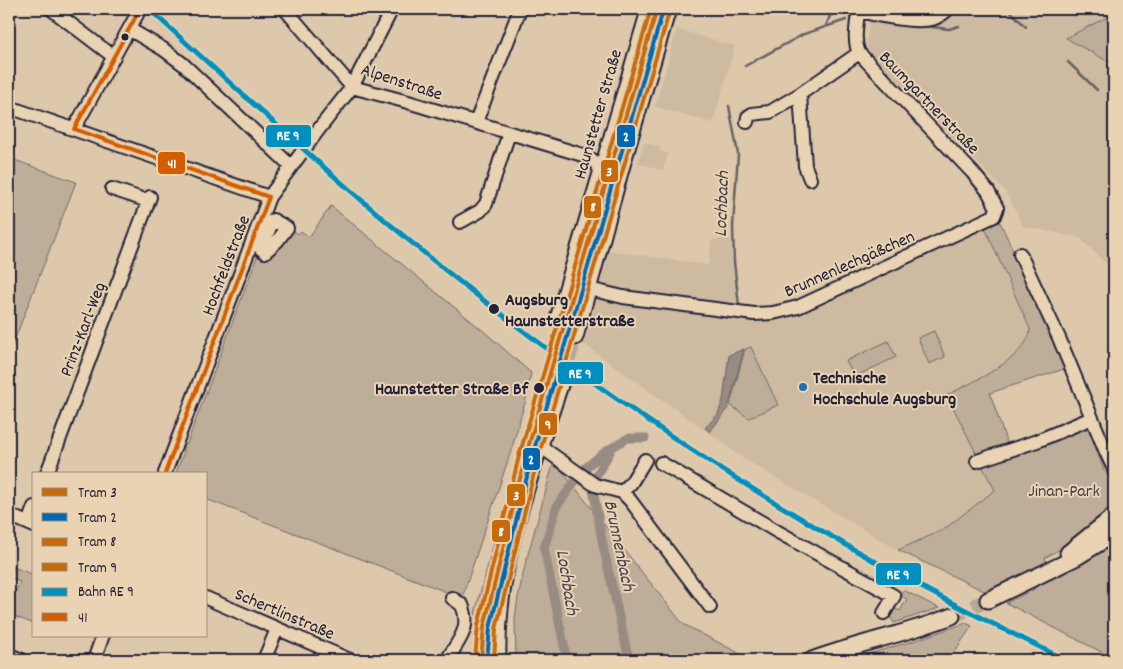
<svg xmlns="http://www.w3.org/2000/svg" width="1123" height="669" font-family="Dekko,sans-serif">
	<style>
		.built { fill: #cdbaa1 }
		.green { fill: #bead98; stroke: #70686a }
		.water { fill: #988b82; stroke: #696166 }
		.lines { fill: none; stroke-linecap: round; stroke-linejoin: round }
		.stream { stroke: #696166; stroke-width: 2.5 }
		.canal { stroke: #988b82; stroke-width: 9 }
		.major-tunnel { stroke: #b8a795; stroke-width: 15; stroke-dasharray: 15 8; stroke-linecap: butt }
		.minor-casing { stroke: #22223b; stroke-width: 16 }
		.major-casing { stroke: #22223b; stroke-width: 19 }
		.minor { stroke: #e9d3b2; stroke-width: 12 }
		.major { stroke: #e9d3b2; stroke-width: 15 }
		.bus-1-casing { stroke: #e9d3b2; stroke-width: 8 }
		.bus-1 { stroke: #d35d03; stroke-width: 4 }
		.rail-1-casing { stroke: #e9d3b2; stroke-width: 9 }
		.rail-1 { stroke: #008fbf; stroke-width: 5 }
		.tram-1-casing { stroke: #e9d3b2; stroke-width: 8 }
		.tram-2-casing { stroke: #e9d3b2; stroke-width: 8 }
		.tram-3-casing { stroke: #e9d3b2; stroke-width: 8 }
		.tram-4-casing { stroke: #e9d3b2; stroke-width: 8 }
		.tram-1 { stroke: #c66a0c; stroke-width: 4 }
		.tram-2 { stroke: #0068b3; stroke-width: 4 }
		.tram-3 { stroke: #c66a0c; stroke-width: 4 }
		.tram-4 { stroke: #c66a0c; stroke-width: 4 }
		.bus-dot { fill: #22223b; stroke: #e9d3b2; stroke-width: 2 }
		.poi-dot { fill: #1f6fb2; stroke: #e9d3b2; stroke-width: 2 }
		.labels { text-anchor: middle; stroke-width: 4; stroke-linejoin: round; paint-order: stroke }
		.street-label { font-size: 18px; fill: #22223b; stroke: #e9d3b2 }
		.stop-label { font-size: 18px; font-weight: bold; fill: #22223b; stroke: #e9d3b2; text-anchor: start }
		.poi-label { font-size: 18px; font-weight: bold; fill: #22223b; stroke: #e9d3b2; text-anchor: start }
		.park-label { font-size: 18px; fill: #413e4e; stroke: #e9d3b2 }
		.water-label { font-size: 19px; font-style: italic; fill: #454250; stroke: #e9d3b2 }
		.line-badge { stroke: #e9d3b2; stroke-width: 2 }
		.badge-label { font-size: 14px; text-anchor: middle; font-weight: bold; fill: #fff }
	</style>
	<rect width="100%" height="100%" fill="#ddc8ab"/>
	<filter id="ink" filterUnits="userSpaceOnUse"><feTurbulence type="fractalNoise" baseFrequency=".02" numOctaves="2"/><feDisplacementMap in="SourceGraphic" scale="10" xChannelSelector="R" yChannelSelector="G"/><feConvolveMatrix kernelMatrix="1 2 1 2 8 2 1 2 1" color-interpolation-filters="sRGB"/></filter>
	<g filter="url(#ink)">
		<path class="built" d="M959,9H1003L1027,30L1028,28L1011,9H1114V272L1080,238L1022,226L1016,211L1005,191L872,55L866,45L870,20L931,25L939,24L948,19Z
			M677,29L735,46L713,123L655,107Z
			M645,143L660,147L659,151L668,154L663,170L638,163L643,144Z
			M985,228L1030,330V336L1023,346L997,369L948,395L995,490L943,530L898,550L739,456L725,444L631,378L584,344L609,252L612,251L708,265L712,240L730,239L739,316L795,313Z"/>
		<path class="green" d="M1114,17V65L1066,38L1105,18L1108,21Z
			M9,158L76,182L9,354Z
			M331,206L487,334L531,373L526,399L510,454L462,598L206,499V473H176L273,214L298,234L301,231L309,237Z
			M1000,222L1067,368L990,393L1008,447L977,455L947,395C969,384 1030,357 1030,329L985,228Z
			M934,331L945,357L929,364L918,338Z
			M888,341L896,357L854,377L846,361Z
			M751,347L778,405L749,418L730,405L745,349Z
			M1087,425L1104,470L1114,484V509L1070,543L1045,558L1049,567L1058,577L1114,544L1113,658L1006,603L1035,589L1014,578L984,591L898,550L943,530L995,490L982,466Z
			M516,460L527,463C510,528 487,593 485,660H474L478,618L475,613Z
			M554,461L683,624L752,660H516L515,618L518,597L526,561Z
			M9,563L13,567L34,575V624L9,614L12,600L20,582L9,577Z
			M903,590L939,608L894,623L889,615L893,608L900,611L907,599L901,596Z
			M966,623L972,626L949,660H847L907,643Z"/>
		<path class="water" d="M744,349L728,408L710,432L705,428L718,414L723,400L729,355Z"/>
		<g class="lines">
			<path class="stream" d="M1008,9L1026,27
				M826,26L832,11
				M924,26L949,29L959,26
				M1068,62L1097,90
				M745,66L804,34L846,20
				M729,106L738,154L733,226L734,262L739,305
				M1113,506L1114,493
				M1104,660L1108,653L1114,647"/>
			<path class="canal" d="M610,452L592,483L603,546L629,660
				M567,660L544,548L557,506L584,469L606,451L628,438H645"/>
			<path class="major-tunnel" d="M561,382L575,337
				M952,616L988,600"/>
			<defs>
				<path id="minor" d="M51,9L114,57
					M285,9L352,87L408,102L586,156L595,162L600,170
					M851,9C871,14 912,24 932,19C938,17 944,13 948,9
					M129,29L163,49L183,64L291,166
					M800,94L805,166L810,179
					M9,107L269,197
					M476,122L520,9
					M747,122L748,117L752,114L770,112L800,94L859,53
					M74,129L140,9
					M112,189L148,201
					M273,220L287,228L278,240L265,252L261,249Z
					M460,222L480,211L486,204L509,133
					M1020,254L1059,338L1106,452L1114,469
					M589,289L623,297L754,314L773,313L798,307L994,216L997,208L988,191L972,172L859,53C853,40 857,25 858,11
					M557,317L648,9
					M540,446L595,485L622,492L630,500L710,607
					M977,461L1037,441L1092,418
					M661,463L778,532L894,596L884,613
					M47,473L150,197
					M165,473L269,197L319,129L352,87L392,9
					M622,492L631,483L645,460
					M9,515L34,526
					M28,523L34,507
					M206,598L350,660
					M9,655L22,660
					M94,660L103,635
					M264,660L277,629
					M447,660C458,641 472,628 462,605L452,598"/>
				<path id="major" d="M575,337L622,165L668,9
					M1068,553L1114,516
					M988,600L1077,557L1114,534
					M498,660C495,564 532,471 561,382
					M812,660C858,643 906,634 952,616"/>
			</defs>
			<use href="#minor" class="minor-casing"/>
			<use href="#major" class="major-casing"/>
			<use href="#minor" class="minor"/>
			<use href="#major" class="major"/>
			<defs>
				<path id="bus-1" d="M74,129L269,197
					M74,129L140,9
					M165,473L269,197"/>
			</defs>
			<use href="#bus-1" class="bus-1-casing"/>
			<use href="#bus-1" class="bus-1"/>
			<defs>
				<path id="rail-1" d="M149,9C259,109 369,212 487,303C622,408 765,502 914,583C964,610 1015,635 1066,660"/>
			</defs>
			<use href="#rail-1" class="rail-1-casing"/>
			<use href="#rail-1" class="rail-1"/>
			<defs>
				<path id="tram-1" d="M481,660L484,627L525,458L657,9"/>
				<path id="tram-2" d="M487,660L490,628L531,460L663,11"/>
				<path id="tram-3" d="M475,659L478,626L519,456L651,9"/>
				<path id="tram-4" d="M494,660L496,629L537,461L669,13"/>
			</defs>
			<use href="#tram-1" class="tram-1-casing"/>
			<use href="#tram-2" class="tram-2-casing"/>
			<use href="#tram-3" class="tram-3-casing"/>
			<use href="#tram-4" class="tram-4-casing"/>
			<use href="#tram-1" class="tram-1"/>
			<use href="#tram-2" class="tram-2"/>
			<use href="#tram-3" class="tram-3"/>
			<use href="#tram-4" class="tram-4"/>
		</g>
	</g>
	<g class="bus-dot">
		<circle cx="125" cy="37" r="4.5"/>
		<circle cx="494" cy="309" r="6"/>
		<circle cx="539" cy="388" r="6"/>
	</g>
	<circle class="poi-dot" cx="803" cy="387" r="5"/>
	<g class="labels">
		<g class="street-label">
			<text transform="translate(402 81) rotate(18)" y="6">Alpenstraße</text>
			<text transform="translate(930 102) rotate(46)" y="6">Baumgartnerstraße</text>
			<text transform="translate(597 114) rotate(-74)" y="6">Haunstetter Straße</text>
			<text transform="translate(849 263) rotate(-24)" y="6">Brunnenlechgäßchen</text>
			<text transform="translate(225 265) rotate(-69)" y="6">Hochfeldstraße</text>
			<text transform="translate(82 329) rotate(-69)" y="6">Prinz-Karl-Weg</text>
			<text transform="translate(285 613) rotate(23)" y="6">Schertlinstraße</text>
		</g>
		<g class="stop-label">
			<text x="505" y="305">Augsburg<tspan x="505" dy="21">Haunstetterstraße</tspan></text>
			<text x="528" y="394" text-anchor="end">Haunstetter Straße Bf</text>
		</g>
		<g class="poi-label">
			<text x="813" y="383">Technische<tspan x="813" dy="21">Hochschule Augsburg</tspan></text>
		</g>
		<g class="park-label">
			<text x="1064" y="496">Jinan-Park</text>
		</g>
		<g class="water-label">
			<text transform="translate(720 204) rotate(-88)" y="7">Lochbach</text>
			<text transform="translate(621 545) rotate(78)" y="7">Brunnenbach</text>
			<text transform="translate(569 582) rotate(81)" y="7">Lochbach</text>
		</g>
	</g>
	<g class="line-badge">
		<rect x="265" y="124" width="47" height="24" rx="5" fill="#008fbf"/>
		<rect x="616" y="124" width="20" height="24" rx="5" fill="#0068b3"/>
		<rect x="157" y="151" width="29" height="24" rx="5" fill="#d35d03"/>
		<rect x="600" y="159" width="19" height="24" rx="5" fill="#c66a0c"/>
		<rect x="583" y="195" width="19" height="24" rx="5" fill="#c66a0c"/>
		<rect x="557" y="361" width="47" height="24" rx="5" fill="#008fbf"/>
		<rect x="538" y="412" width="20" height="24" rx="5" fill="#c66a0c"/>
		<rect x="522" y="447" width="19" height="24" rx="5" fill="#0068b3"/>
		<rect x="506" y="483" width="20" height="24" rx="5" fill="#c66a0c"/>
		<rect x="491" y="519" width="20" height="24" rx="5" fill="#c66a0c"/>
		<rect x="875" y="562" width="47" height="24" rx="5" fill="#008fbf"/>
	</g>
	<g class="badge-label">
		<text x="288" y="140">RE 9</text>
		<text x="626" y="141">2</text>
		<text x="172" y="168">41</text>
		<text x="609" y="176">3</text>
		<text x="593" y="211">8</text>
		<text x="580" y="378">RE 9</text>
		<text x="548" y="429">9</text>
		<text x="531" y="464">2</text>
		<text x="516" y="500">3</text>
		<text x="501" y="536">8</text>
		<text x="898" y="579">RE 9</text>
	</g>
	<rect width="1123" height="669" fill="none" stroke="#e9d3b2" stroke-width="30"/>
	<rect x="15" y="15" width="1093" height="639" fill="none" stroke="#22223b" stroke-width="2" filter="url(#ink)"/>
	<rect x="32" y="472" width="175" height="165" fill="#e9d3b2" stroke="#998c82"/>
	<rect x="42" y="488" width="25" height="8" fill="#c66a0c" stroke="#998c82"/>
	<text x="78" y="497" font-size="15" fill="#22223b">Tram 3</text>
	<rect x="42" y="513" width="25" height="8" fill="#0068b3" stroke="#998c82"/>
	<text x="78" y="522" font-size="15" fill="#22223b">Tram 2</text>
	<rect x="42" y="538" width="25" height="8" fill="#c66a0c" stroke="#998c82"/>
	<text x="78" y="546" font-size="15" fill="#22223b">Tram 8</text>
	<rect x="42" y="563" width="25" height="8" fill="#c66a0c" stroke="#998c82"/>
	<text x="78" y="572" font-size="15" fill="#22223b">Tram 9</text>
	<rect x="42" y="588" width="25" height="8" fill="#008fbf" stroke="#998c82"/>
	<text x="78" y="596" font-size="15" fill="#22223b">Bahn RE 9</text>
	<rect x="42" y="613" width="25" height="8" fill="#d35d03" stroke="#998c82"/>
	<text x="78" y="622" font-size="15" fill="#22223b">41</text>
</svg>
